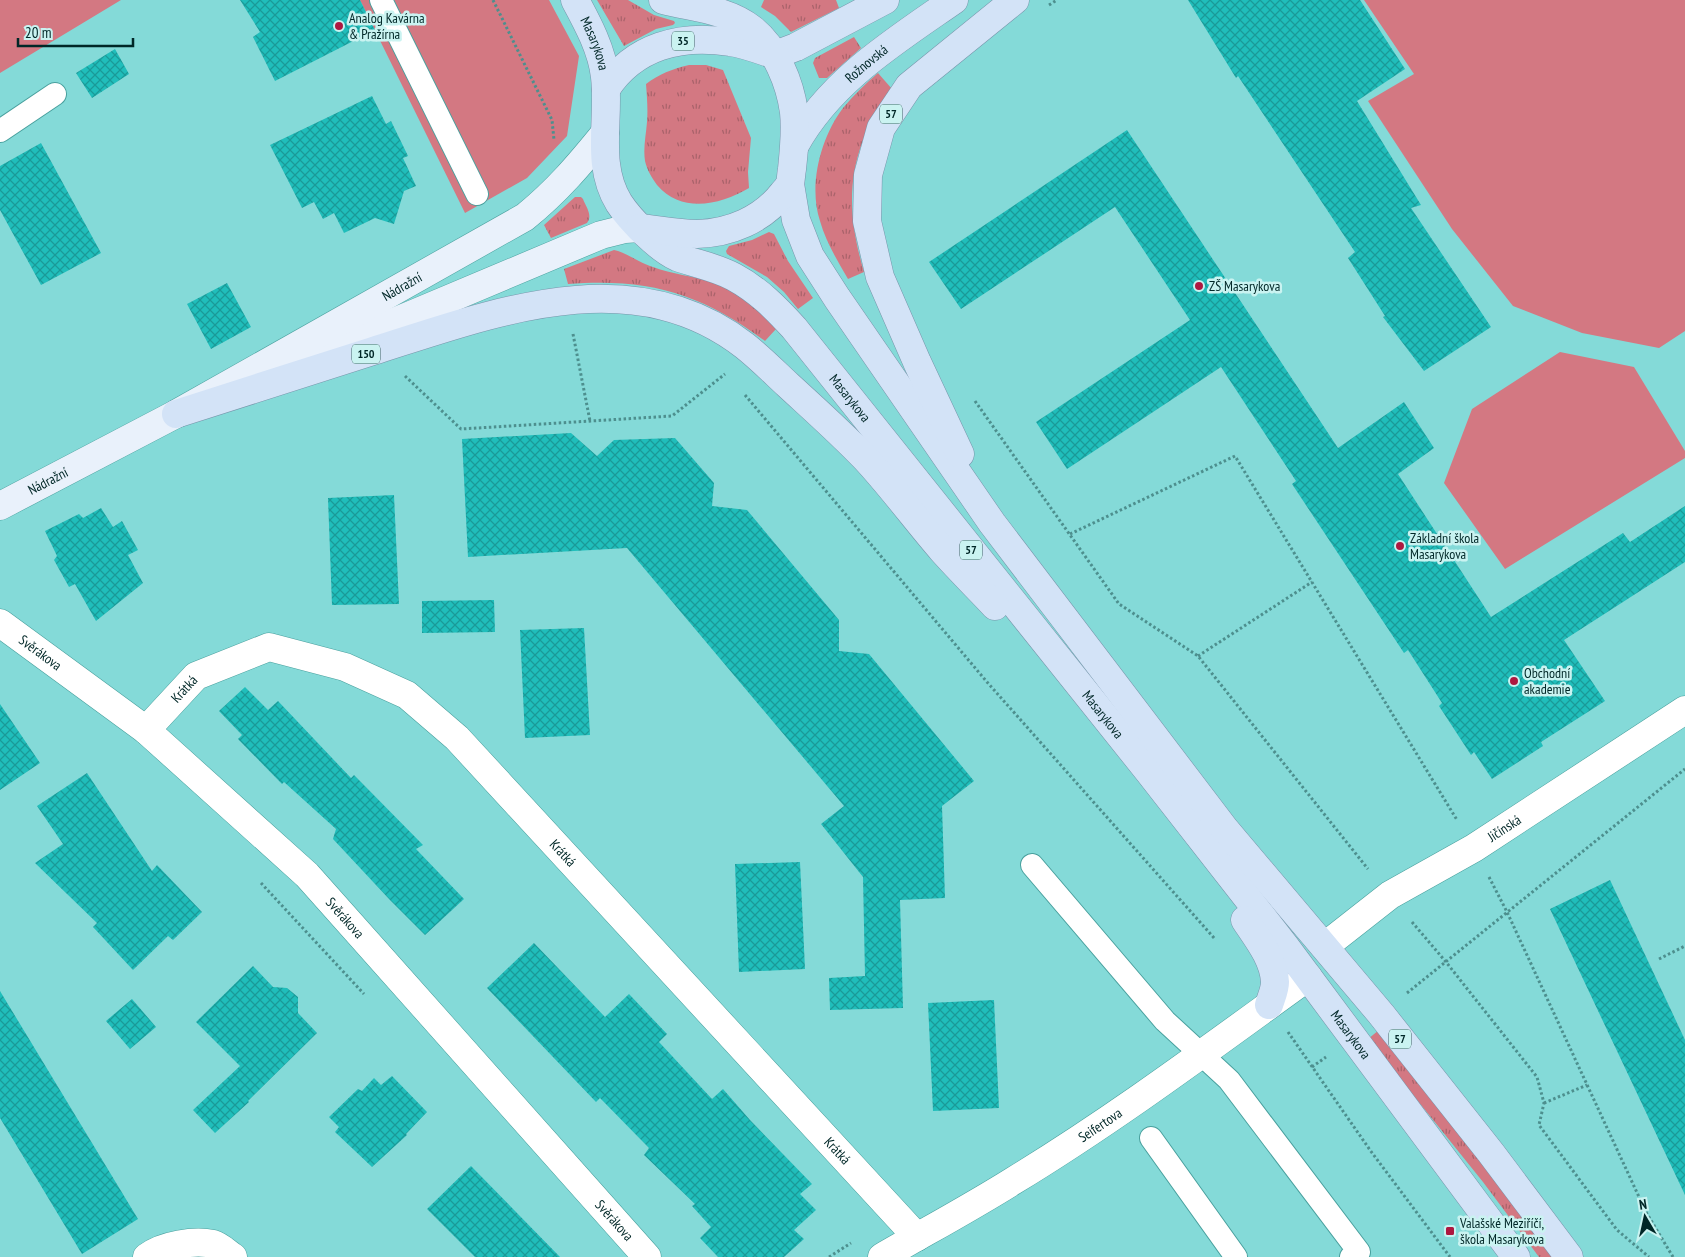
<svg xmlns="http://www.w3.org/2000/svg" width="1685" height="1257" font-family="'PT Sans Narrow',sans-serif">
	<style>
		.grass { fill: url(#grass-tufts) }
		.green { fill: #d37882 }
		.building { fill: url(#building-cross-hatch) }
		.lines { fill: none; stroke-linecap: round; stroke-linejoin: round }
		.lane-casing { stroke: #49a09e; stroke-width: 24 }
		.street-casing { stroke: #49a09e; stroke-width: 29 }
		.secondary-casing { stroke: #49a09e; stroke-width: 29 }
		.primary-casing { stroke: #7695aa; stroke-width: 29 }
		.path { stroke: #4d8f8e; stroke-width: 3; stroke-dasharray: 2.5 2.5; stroke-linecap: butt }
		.lane { stroke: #fff; stroke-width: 22 }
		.street { stroke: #fff; stroke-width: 28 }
		.secondary { stroke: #e9f1fb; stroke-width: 28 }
		.primary { stroke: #d3e3f7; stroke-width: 28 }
		.poi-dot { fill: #ad1840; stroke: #caf3f1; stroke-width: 2 }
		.labels { text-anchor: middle; stroke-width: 5; stroke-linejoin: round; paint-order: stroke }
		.shield { fill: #caf3f1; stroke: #3d6464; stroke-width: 1 }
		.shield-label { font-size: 12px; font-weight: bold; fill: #002727 }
		.poi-label { font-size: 14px; fill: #002727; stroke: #caf3f1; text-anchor: start }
		.street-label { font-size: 14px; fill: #002727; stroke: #caf3f1 }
	</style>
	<defs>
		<pattern id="grass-tufts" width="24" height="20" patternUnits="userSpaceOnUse" patternTransform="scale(1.25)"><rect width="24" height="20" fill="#d37882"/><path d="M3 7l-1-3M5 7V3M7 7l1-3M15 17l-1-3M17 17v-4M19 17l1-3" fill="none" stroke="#a9626a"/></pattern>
		<pattern id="building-cross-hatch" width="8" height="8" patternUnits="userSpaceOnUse" patternTransform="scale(1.25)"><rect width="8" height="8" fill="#20bebb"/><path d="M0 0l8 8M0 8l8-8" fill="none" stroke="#1a9a98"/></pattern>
	</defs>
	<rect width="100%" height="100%" fill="#84dad8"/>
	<path class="grass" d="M597,0H628L654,15L674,21L675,23L673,25L656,29L624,46Z
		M764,0H836L839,8L791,32L775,16L761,7Z
		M854,37L861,48L827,78H819L813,63L815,58Z
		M689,65H706L723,70L751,138L748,172L749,188C720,205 682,214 657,185C652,178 647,170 645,161C643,148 646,135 647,122C648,110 647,97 646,84C659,74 672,69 689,65Z
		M878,73L892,89C881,106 869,123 862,143C846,187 851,228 864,272L848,279C837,260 826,242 820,221C808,185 821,137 843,108C854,95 865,84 878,73Z
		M575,197H581L583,199C586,207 593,215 587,223L551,238L544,225Z
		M769,232L774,234L788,261L813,298L798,309L784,292L767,277L727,254L726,251L729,246L752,240Z
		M614,250C628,253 639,263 653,267C672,274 693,276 712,282C738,291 758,310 776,329L765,341C700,293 649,278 568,284L564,269Z
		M1379,1030L1491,1174L1553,1257H1539L1483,1182L1368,1039Z"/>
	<path class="green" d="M0,0H121L0,73Z
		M360,0H549L579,56L567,136L527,178L465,213Z
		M1364,0H1685V331L1659,348L1582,333L1513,306L1452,229L1368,101L1414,74Z
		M1560,352L1634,367L1685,451V458L1505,569L1444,483L1472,409Z"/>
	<path class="building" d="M240,0H360L375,30L275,81L253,37L260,32Z
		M1188,0H1360L1405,69L1357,101L1421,205L1411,208L1491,327L1424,371L1383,317L1385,316L1348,258L1355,252L1238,76L1236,78Z
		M115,49L129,74L92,98L76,73Z
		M372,96L386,124L391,121L408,156L403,158L416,186L404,191L394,224L375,218L344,233L334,213L323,219L314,202L302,208L270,145Z
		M1127,130L1338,448L1404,402L1434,448L1398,474L1491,617L1623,533L1630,542L1685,506V562L1564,640L1605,701L1541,742L1543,746L1492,779L1474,752L1471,755L1439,706L1442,703L1408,650L1404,653L1292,484L1296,481L1221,367L1067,469L1036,422L1190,320L1115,207L961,309L929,262Z
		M41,143L101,253L41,285L0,210V166Z
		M227,283L251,327L211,349L187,304Z
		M571,433L597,456L614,440L675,438L714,483L712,506L747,510L839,620V651L869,654L974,781L942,806L945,898L900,900L903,1008L830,1010L829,978L865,976L863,877L821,824L844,806L627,548L468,557L462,439Z
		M394,495L399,604L332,605L328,498Z
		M101,508L113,527L122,521L138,550L128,555L143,583L96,621L75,584L69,587L54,560L57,556L45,531L79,514L83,518Z
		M494,600L495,632L422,633V601Z
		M584,628L590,735L525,738L520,630Z
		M245,687L268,710L278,701L351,778L354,775L423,845L416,849L464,899L425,935L390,900L333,839L336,829L284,782L282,784L238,739L242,735L219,711Z
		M0,704L40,763L0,790Z
		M87,773L152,871L157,865L202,912L173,940L168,936L133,970L93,927L97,923L35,863L63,844L37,806Z
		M800,862L805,969L739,972L735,864Z
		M1610,880L1685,1040V1195L1550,909Z
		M534,943L605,1017L629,994L667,1034L659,1042L712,1099L723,1089L750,1120L812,1184L800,1194L816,1210L794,1230L804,1239L784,1257H718L700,1238L711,1227L692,1206L695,1204L644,1155L649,1148L600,1098L596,1102L487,988Z
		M253,966L273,987L287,988L298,997V1013L317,1033L248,1101L249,1102L215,1133L193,1110L240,1066L196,1022Z
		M0,991L138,1219L82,1254L0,1118Z
		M132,999L156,1027L130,1049L106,1021Z
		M994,1000L999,1108L933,1111L928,1003Z
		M392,1076L427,1112L406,1134L407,1135L372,1167L335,1132L339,1127L329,1117L358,1089L362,1091L374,1078L381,1085Z
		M471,1166L516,1212L560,1257H475L427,1209Z"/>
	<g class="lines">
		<defs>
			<path id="lane" d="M381,0L477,194
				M0,131L55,94
				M1032,865L1165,1021L1229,1080L1359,1252L1351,1257
				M1151,1138L1236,1257"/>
			<g id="street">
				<path id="s1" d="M0,623L146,730L307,875L647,1257"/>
				<path id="s2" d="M146,730L196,676L269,647L345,667L407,695L457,738L917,1237"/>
				<path id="s3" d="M1325,946L1390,895L1474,848L1685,710"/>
				<path d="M147,1257C163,1245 194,1240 213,1244C220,1246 227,1253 233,1257"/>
				<path id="s4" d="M882,1257C925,1232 970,1208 1013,1181C1115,1119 1211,1047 1308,977"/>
			</g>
			<g id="secondary">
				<path d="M299,362L601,235L625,229L640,228"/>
				<path id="s5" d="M0,506L176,414L525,217C557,191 579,165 605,133"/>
			</g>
			<g id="primary">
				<path id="s6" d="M575,0C588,24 602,50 605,77C610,120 595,164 619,203C630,220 659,249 677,257C696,264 716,267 734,277C758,290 776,308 794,328L1149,772L1285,946L1516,1257"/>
				<path d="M775,55L796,47L885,0"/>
				<path d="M606,89C634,46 681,34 730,42C745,44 760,50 775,55"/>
				<path id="s7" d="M795,145C830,81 895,41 954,0"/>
				<path d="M790,184L796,220L810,256L837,298L992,523L1224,828L1381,1014L1491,1153L1569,1257"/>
				<path d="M640,228C659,230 678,234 697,234C730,233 762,220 783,193C785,191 788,187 790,184C791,180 791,174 792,169C794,150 796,132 794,112C790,83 776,48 752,29C726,9 694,8 663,0"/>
				<path d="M176,414C241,393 307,372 373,351C493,313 632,258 745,346C760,358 774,372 788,385C814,409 840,432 865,458C892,487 916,520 942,550C959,569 977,587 995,606"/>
				<path d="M960,454L917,362L880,277L867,221L868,175L881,128L909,86L1015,0"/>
				<path d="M1245,920C1257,938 1274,959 1275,982C1275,990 1271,998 1269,1005"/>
			</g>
		</defs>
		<use href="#lane" class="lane-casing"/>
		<use href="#street" class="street-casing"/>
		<use href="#secondary" class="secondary-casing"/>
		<use href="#primary" class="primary-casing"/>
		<path class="path" d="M493,0L552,120L554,140
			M1049,5L1057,0
			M573,334L590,421
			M405,376L461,429L672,416L725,374
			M745,395L987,682L1215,939
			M975,401L1119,604L1198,656L1368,869
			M1070,534L1235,456L1457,820
			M1198,656L1312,582
			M1489,877L1507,912L1646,1212L1673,1257
			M261,883L364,994
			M1412,922L1446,962L1537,1077L1544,1103L1539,1125L1617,1230L1649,1257
			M1659,959L1685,946
			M1407,993L1685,769
			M1288,1032L1370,1150L1450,1257
			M1312,1067L1326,1057
			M1544,1103L1587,1085
			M829,1257L851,1243"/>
		<use href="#lane" class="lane"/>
		<use href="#street" class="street"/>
		<use href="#secondary" class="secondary"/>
		<use href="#primary" class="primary"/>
	</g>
	<g class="poi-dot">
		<circle cx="339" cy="26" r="5"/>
		<circle cx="1199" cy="286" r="5"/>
		<circle cx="1400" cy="546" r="5"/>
		<circle cx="1514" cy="681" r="5"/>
		<rect x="1445" y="1226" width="10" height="10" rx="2.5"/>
	</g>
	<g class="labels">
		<g class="shield">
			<rect x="672" y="31.5" width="22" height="19" rx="4"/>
			<rect x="880" y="104.5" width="22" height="19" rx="4"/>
			<rect x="352" y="344.5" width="28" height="19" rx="4"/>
			<rect x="960" y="540.5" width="22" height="19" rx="4"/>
			<rect x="1389" y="1029.5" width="22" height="19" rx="4"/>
		</g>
		<g class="shield-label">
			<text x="683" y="45">35</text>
			<text x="891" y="118">57</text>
			<text x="366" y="358">150</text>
			<text x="971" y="554">57</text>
			<text x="1400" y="1043">57</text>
		</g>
		<g class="poi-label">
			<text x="349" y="23">Analog Kavárna<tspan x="349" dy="16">&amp; Pražírna</tspan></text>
			<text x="1209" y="291">ZŠ Masarykova</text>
			<text x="1410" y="543">Základní škola<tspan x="1410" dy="16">Masarykova</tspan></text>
			<text x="1524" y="678">Obchodní<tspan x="1524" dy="16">akademie</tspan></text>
			<text x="1460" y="1228">Valašské Meziříčí,<tspan x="1460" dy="16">škola Masarykova</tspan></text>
		</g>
		<g class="street-label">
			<text dy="5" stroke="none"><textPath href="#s6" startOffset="48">Masarykova</textPath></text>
			<text dy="5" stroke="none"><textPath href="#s7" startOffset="109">Rožnovská</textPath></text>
			<text dy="5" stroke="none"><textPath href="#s5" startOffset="458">Nádražní</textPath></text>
			<text dy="5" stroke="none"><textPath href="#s6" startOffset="521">Masarykova</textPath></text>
			<text dy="5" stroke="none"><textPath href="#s5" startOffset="54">Nádražní</textPath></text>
			<text dy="5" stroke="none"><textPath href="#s1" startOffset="50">Svěrákova</textPath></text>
			<text dy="5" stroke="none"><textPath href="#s2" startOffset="56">Krátká</textPath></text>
			<text dy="5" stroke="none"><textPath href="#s6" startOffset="926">Masarykova</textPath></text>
			<text dy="5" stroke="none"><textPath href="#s3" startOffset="215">Jičínská</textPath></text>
			<text dy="5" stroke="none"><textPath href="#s2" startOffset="521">Krátká</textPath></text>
			<text dy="5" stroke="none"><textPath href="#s1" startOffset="455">Svěrákova</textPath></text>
			<text dy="5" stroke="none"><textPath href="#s6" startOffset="1331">Masarykova</textPath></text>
			<text dy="5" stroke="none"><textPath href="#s4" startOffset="255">Seifertova</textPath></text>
			<text dy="5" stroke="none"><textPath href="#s2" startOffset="926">Krátká</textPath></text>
			<text dy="5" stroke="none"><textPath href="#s1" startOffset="860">Svěrákova</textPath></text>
		</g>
	</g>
	<g transform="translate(1645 1217) rotate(351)" stroke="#caf3f1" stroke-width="4" paint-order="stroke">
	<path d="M0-4L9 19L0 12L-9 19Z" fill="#002727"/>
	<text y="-8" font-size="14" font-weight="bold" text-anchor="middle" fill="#002727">N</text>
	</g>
	<path d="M18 38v8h115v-8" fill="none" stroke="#002727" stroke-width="2.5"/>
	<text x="25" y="38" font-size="15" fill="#002727" stroke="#caf3f1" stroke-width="4" paint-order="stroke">20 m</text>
</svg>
